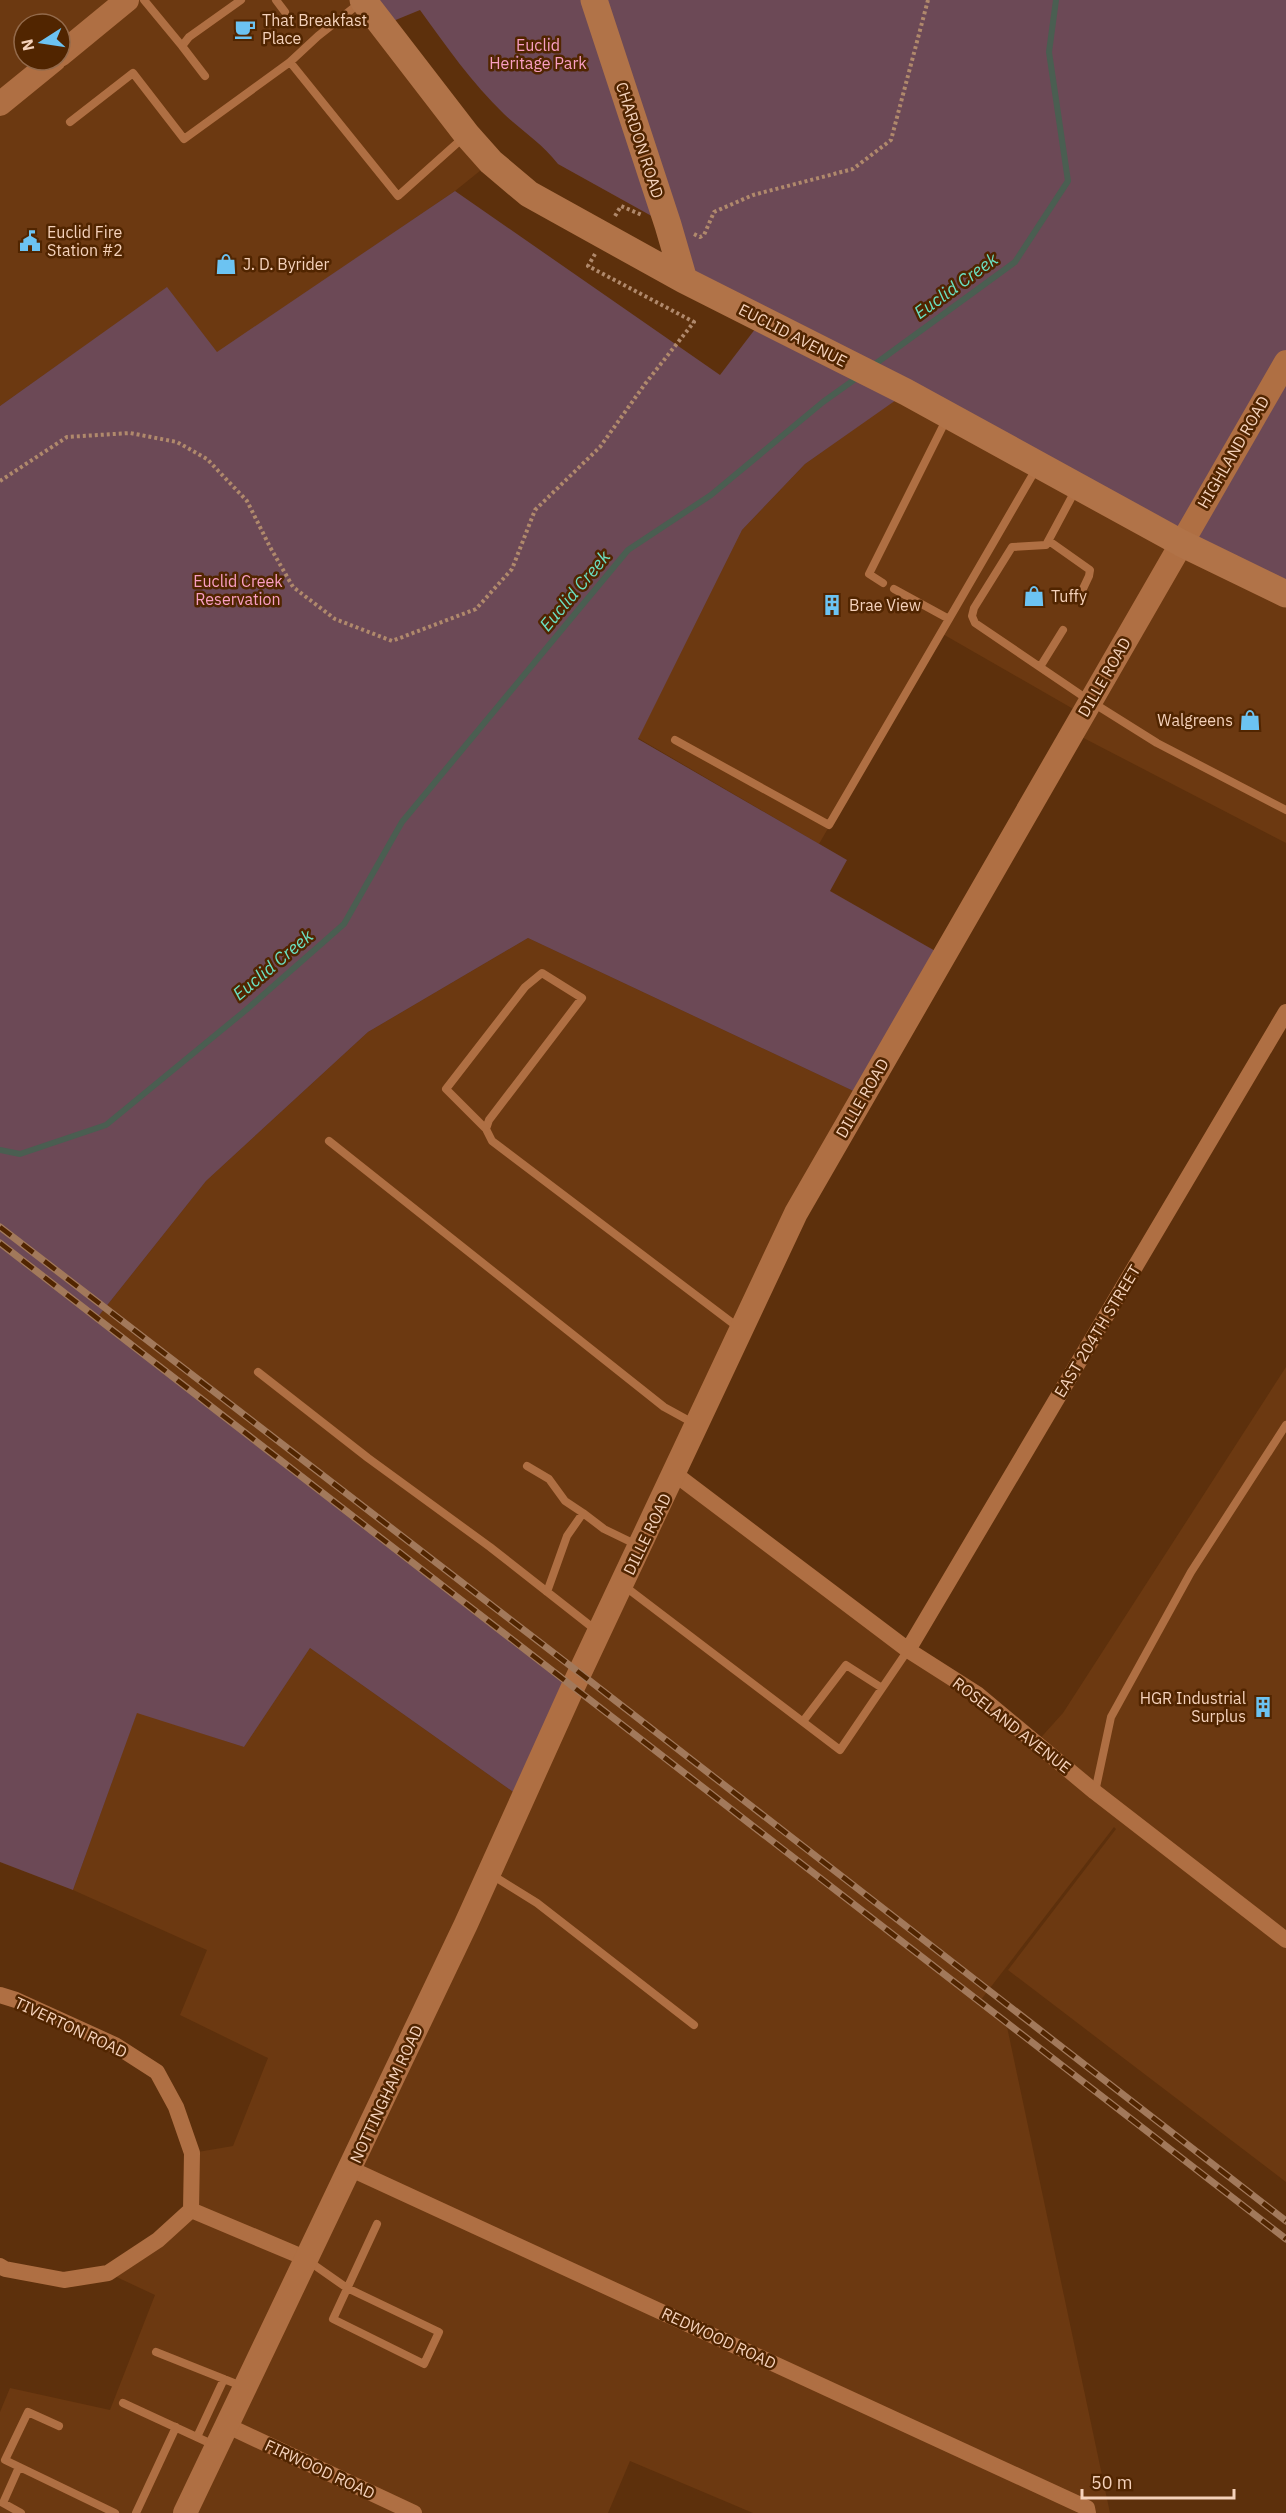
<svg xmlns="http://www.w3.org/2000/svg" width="1286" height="2513" font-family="'IBM Plex Sans',sans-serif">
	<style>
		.built { fill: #6c3911; fill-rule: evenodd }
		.green { fill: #6c4956 }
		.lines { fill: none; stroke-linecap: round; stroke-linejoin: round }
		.stream { stroke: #4a5e51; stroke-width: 6 }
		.path { stroke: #b0896c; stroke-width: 4; stroke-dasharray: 3 3; stroke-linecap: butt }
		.lane { stroke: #af6f43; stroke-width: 8 }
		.street { stroke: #af6f43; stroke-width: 16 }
		.secondary { stroke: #af6f43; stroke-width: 24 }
		.primary { stroke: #b17348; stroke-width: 27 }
		.rail-casing { stroke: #a2795b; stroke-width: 7 }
		.rail { stroke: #512500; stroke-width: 4.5; stroke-dasharray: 14; stroke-linecap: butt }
		.labels { text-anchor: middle; stroke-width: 5; stroke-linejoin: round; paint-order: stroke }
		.poi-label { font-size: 16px; fill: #f5d2bb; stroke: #512500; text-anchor: start }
		.park-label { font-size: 16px; fill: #f99fc3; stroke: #512500 }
		.street-label { font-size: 16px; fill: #f5d2bb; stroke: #512500 }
		.water-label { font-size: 18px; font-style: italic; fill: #6be0c2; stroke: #512500 }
	</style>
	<rect width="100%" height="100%" fill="#5d300c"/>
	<path class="built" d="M0,0H363L491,162L455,191L217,353L167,288L0,406ZM24,24H60V60H24Z
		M906,392L1286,594V843L1072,732L1082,714L941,633L819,844L638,738L742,530L805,464Z
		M528,938L864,1096L675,1473L1036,1743L1063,1713L1286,1367V2182L1008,1970L1116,1829L1114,1827L980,2001L1006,2022L1110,2513H753L630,2461L608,2513H0V2412L10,2388L110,2410L155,2295L108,2273L191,2210L192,2153L233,2146L268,2058L180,2015L207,1950L73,1890L137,1712L244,1747L310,1648L523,1799L573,1687L97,1318L206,1181L368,1032Z"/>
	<path class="green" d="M361,0H1286V594L906,393L805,464L742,530L638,739L847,860L830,891L944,956L864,1096L528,938L368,1032L206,1181L97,1318L573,1687L523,1799L310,1648L244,1747L137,1713L73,1890L0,1862V406L167,287L217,352L455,191L720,375L762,320L684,280L666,224L558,164C543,144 522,131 504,114C472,83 446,46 420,10L381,26Z"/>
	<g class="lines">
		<path class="stream" d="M871,367L1015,262L1068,181L1049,52L1056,0
			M0,1150L20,1154L106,1125L246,1010L344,924L402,822L628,550L711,495L823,402L858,377"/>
		<path class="path" d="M615,216L621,206L642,215
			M694,234L700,237L704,235L714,212L753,195L853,169L891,140L928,0
			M0,481L67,437L130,433L177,442L207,459L247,501L270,547L293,587L335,619L392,641L476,609L512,569L535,510L600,447L645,384L694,322L588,266L595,254"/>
		<path class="lane" d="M144,0L182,46
			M276,0L285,12
			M290,62L318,36L361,2
			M205,76L182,46L189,37L241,0
			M70,122L133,73L184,139L290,62L398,196L464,137
			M1076,489L1046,545L1012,547L974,608L972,616L975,623L1090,701L1157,743L1286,810
			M1049,541L1090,570L1089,576L1081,593
			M883,583L869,574L947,418
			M894,589L949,619L1036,469
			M1040,667L1063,630
			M675,740L829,825L949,619
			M486,1129L446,1089L525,987L542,973L582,998L489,1120L486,1129L492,1141L739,1328
			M329,1141L664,1407L695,1424
			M258,1372L368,1458L490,1547L597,1631
			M527,1466L549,1479L565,1501L583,1513
			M623,1585L840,1750L908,1650
			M547,1592L567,1536L583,1513L604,1529L637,1545
			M804,1720L846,1665L882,1688
			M1095,1792L1111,1717L1191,1572L1286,1425
			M492,1875L537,1903L694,2025
			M307,2260L347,2288L439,2332L424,2364L333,2319L377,2224
			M156,2352L244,2387
			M123,2403L216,2446
			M59,2426L28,2412L5,2460L115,2513
			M197,2437L224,2379
			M19,2467L3,2503L21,2513
			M136,2513L176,2427"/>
		<path class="street" d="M675,1474L908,1650L977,1694L1095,1792L1286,1940
			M908,1650L1286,1012
			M0,1995L16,2000L115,2045L157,2072L176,2107L192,2153L191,2210L305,2258
			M351,2169L1087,2508L1088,2513
			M0,2266L5,2269L64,2280L108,2273L158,2240L191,2210
			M226,2425L414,2513"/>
		<path class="secondary" d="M60,55L127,0
			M0,104L54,60
			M185,2513L466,1924L573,1687L796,1213L1286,362"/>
		<path class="primary" d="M363,0L467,135L491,162L529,194L684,280L906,392L1181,543L1286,594
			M594,0L668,225L684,280"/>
		<defs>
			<path id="rail" d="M0,1227L581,1674L1286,2221
				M0,1243L1286,2239"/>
		</defs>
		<use href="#rail" class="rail-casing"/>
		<use href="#rail" class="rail"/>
	</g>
	<defs>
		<symbol id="cafe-bare" viewBox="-9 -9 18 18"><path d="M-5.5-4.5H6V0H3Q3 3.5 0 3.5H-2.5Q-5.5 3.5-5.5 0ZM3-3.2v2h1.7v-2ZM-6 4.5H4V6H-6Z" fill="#6cc3f2" stroke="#512500" stroke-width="2.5" paint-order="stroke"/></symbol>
		<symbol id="civic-bare" viewBox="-9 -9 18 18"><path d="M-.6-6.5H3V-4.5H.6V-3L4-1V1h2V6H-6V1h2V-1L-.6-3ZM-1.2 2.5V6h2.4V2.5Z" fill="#6cc3f2" stroke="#512500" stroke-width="2.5" paint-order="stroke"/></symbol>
		<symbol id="shop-bare" viewBox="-9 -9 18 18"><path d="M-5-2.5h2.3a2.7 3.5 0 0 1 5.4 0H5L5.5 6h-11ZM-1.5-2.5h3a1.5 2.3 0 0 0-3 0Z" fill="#6cc3f2" stroke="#512500" stroke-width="2.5" paint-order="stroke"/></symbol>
		<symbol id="building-bare" viewBox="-9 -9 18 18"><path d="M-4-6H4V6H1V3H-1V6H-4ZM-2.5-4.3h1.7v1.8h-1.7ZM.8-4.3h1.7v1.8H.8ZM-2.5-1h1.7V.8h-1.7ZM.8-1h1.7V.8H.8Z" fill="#6cc3f2" stroke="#512500" stroke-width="2.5" paint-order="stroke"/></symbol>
	</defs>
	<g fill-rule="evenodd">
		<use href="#cafe-bare" x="230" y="14" width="30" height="30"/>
		<use href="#civic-bare" x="15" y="226" width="30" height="30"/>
		<use href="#shop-bare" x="211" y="249" width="30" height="30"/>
		<use href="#shop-bare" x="1019" y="581" width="30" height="30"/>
		<use href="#building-bare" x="817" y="590" width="30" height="30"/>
		<use href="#shop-bare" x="1235" y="705" width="30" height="30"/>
		<use href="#building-bare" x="1248" y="1692" width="30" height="30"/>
	</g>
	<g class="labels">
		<g class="poi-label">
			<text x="262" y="26">That Breakfast<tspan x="262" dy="18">Place</tspan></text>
			<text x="47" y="238">Euclid Fire<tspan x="47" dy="18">Station #2</tspan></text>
			<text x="243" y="270">J. D. Byrider</text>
			<text x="1051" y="602">Tuffy</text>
			<text x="849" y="611">Brae View</text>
			<text x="1233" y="726" text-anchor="end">Walgreens</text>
			<text x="1246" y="1704" text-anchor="end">HGR Industrial<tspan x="1246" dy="18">Surplus</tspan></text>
		</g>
		<g class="park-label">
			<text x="538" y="51">Euclid<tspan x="538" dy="18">Heritage Park</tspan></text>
			<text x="238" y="587">Euclid Creek<tspan x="238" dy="18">Reservation</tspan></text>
		</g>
		<g class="street-label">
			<text transform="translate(640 140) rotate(72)" y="6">CHARDON ROAD</text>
			<text transform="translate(793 335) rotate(27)" y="6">EUCLID AVENUE</text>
			<text transform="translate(1233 452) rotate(-60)" y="6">HIGHLAND ROAD</text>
			<text transform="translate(1104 677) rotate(-60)" y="6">DILLE ROAD</text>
			<text transform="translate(862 1098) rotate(-60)" y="6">DILLE ROAD</text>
			<text transform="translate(1097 1331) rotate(-59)" y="6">EAST 204TH STREET</text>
			<text transform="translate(647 1534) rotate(-64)" y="6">DILLE ROAD</text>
			<text transform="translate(1012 1725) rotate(38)" y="6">ROSELAND AVENUE</text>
			<text transform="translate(71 2027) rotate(25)" y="6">TIVERTON ROAD</text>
			<text transform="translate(386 2094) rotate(-65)" y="6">NOTTINGHAM ROAD</text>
			<text transform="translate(719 2338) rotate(25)" y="6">REDWOOD ROAD</text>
			<text transform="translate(320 2469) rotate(25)" y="6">FIRWOOD ROAD</text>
		</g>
		<g class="water-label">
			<text transform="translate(956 286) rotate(-36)" y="6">Euclid Creek</text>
			<text transform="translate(575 591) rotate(-50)" y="6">Euclid Creek</text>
			<text transform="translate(273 965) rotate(-40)" y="6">Euclid Creek</text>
		</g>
	</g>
	<g transform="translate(42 42) rotate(258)"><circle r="28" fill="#512500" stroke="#936a4b" stroke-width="1.5"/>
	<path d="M0-4.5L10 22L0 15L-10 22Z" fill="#6cc3f2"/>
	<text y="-9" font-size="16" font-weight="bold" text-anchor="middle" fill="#f5d2bb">N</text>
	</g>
	<path d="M1082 2489v9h152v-9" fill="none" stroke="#f5d2bb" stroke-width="3"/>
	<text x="1091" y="2489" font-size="18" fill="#f5d2bb" stroke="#512500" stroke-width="4.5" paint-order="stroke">50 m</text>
</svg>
